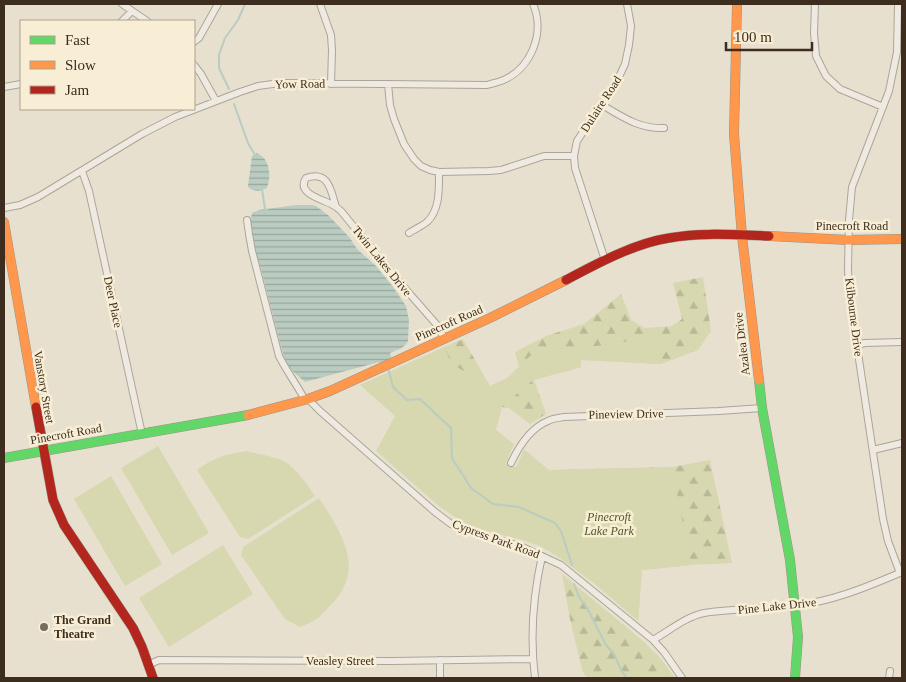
<svg xmlns="http://www.w3.org/2000/svg" width="906" height="682" font-family="Georgia,serif">
	<style>
		.forest { fill: url(#forest-firs) }
		.park { fill: #d7d7b0 }
		.water { fill: url(#water-rules) }
		.lines { fill: none; stroke-linecap: round; stroke-linejoin: round }
		.stream { stroke: #baccc1; stroke-width: 2 }
		.street-casing { stroke: #aca597; stroke-width: 8 }
		.fast-casing { stroke: #9c9488; stroke-width: 10 }
		.slow-casing { stroke: #9c9488; stroke-width: 10 }
		.jam-casing { stroke: #9c9488; stroke-width: 10 }
		.street { stroke: #efeae1; stroke-width: 6 }
		.fast { stroke: #63d668; stroke-width: 9 }
		.slow { stroke: #ff974d; stroke-width: 9 }
		.jam { stroke: #b3261e; stroke-width: 9 }
		.poi-dot { fill: #786c5c; stroke: #f8eed5; stroke-width: 2 }
		.labels { text-anchor: middle; stroke-width: 5; stroke-linejoin: round; paint-order: stroke }
		.street-label { font-size: 12px; fill: #3d2d1e; stroke: #f8eed5 }
		.park-label { font-size: 12px; font-style: italic; fill: #4d5a23; stroke: #f8eed5 }
		.poi-label { font-size: 12px; font-weight: bold; fill: #3d2d1e; stroke: #f8eed5; text-anchor: start }
	</style>
	<defs>
		<pattern id="forest-firs" width="22" height="20" patternUnits="userSpaceOnUse" patternTransform="scale(1.25)"><rect width="22" height="20" fill="#d7d7b0"/><path d="M5 1l3.5 6h-7zM16 11l3.5 6h-7z" fill="#b9b997"/></pattern>
		<pattern id="water-rules" width="6" height="5" patternUnits="userSpaceOnUse" patternTransform="scale(1.25)"><rect width="6" height="5" fill="#baccc1"/><path d="M0 2.5h6" fill="none" stroke="#98a69c"/></pattern>
	</defs>
	<rect width="100%" height="100%" fill="#e7e0cf"/>
	<path class="forest" d="M703,277L711,331L698,350L661,364L581,360V367L534,380L546,414L530,424L509,408L502,407L433,352L463,339L490,386L506,379L519,367L515,352L546,336L584,324L621,294L631,320L645,328L672,326L682,319L673,283Z
		M514,444L505,464L516,468L524,450L549,470L672,467L710,460L732,563L691,565L642,570L638,621L493,465Z
		M562,574L642,640L660,658L675,678H587L582,670L570,619Z"/>
	<path class="park" d="M659,338L661,364L581,360V367L533,380L502,407L496,430L514,444L505,464L516,468L524,450L549,470L672,467L691,565L642,570L638,621L595,584L557,556L540,546L522,540L478,529L464,523L440,507L376,451L395,416L360,385L444,347L452,364L489,386L506,379L530,356L636,340Z
		M158,446L209,533L172,555L121,468Z
		M246,451C257,454 274,456 284,461C297,469 307,484 315,496L248,539L240,537L197,470C215,457 224,455 246,451Z
		M111,476L162,564L125,586L74,499Z
		M319,498C341,532 366,568 332,604C327,608 323,614 318,618C313,622 306,624 300,627L285,619L241,555L243,547Z
		M223,545L253,594L169,647L139,598Z"/>
	<path class="water" d="M257,153C271,160 271,176 267,188C261,191 255,192 249,188L248,186L252,156Z
		M296,205H312L316,206L328,215L350,238L357,249L377,267L393,287L406,306L409,320L408,341C405,348 397,350 390,353L394,367L381,373L379,362L305,382L290,369L284,357L280,343L261,269L252,239L250,223L252,213L259,210Z"/>
	<g class="lines">
		<path class="stream" d="M229,89L219,68V55L225,38L238,20L245,4
			M234,104L248,143L255,155
			M262,189L265,209L267,210
			M388,368L393,387L407,400L420,399L451,428L452,458L471,488L493,504L519,507L555,523L561,531L572,565
			M574,584L579,597L587,608L606,645L614,654L622,672L627,678"/>
		<defs>
			<path id="street" d="M122,4L147,21
				M320,4L331,35L332,50L331,84
				M815,4L814,33L816,56L826,76L840,89L883,107
				M898,4L897,52L889,91L852,187L849,220L848,268L849,293L883,519L888,541L900,573
				M122,21L132,11
				M194,42L199,38L218,4
				M194,65L201,74L216,101
				M388,84L390,105L394,119L404,144L414,159L421,166L430,170L439,172L489,171L501,170L544,156H574
				M4,87L21,84
				M602,105C623,117 639,129 664,128
				M82,171L89,191L142,434
				M336,207C331,191 329,170 306,178C296,193 321,199 331,204C335,206 338,208 341,211L394,276L437,325L444,338
				M4,208L20,205L38,197L142,134L175,117L240,92L258,86L280,83L487,85C490,84 495,83 498,82C530,72 546,34 533,4
				M247,220L249,234L252,251L279,356C287,372 297,385 305,400
				M409,233C415,229 422,226 427,222C440,210 439,189 439,172
				M605,260L575,168L574,156L577,141L618,79L625,64L629,45L631,26L627,4
				M857,345L865,343L902,342
				M308,399L320,411L435,512L451,524L470,532L520,546L561,565L653,640L664,652L682,678
				M873,450L902,443
				M511,463C519,446 530,428 548,421C553,418 559,418 564,417L719,411L762,408
				M653,640C669,631 685,617 704,613C733,608 763,610 792,606C831,602 867,587 902,572
				M440,660V678
				M148,665L159,660L392,661L533,659
				M535,678C530,638 533,596 542,556
				M889,678L890,671"/>
			<path id="fast" d="M759,380L762,408L790,560L798,637L795,678
				M4,458L248,415"/>
			<path id="slow" d="M737,4L734,134L742,236L759,380
				M4,222L36,407
				M769,236L848,240L902,239
				M248,415L308,399L330,391L492,317L566,280"/>
			<path id="jam" d="M566,280C596,264 635,243 669,238C702,232 735,235 769,236
				M36,407L53,500L64,525L133,628L142,647L153,678"/>
		</defs>
		<use href="#street" class="street-casing"/>
		<use href="#fast" class="fast-casing"/>
		<use href="#slow" class="slow-casing"/>
		<use href="#jam" class="jam-casing"/>
		<use href="#street" class="street"/>
		<use href="#fast" class="fast"/>
		<use href="#slow" class="slow"/>
		<use href="#jam" class="jam"/>
	</g>
	<circle class="poi-dot" cx="44" cy="627" r="5"/>
	<g class="labels">
		<g class="street-label">
			<text transform="translate(300 84) rotate(-1)" y="4">Yow Road</text>
			<text transform="translate(601 104) rotate(-57)" y="4">Dulaire Road</text>
			<text x="852" y="230">Pinecroft Road</text>
			<text transform="translate(382 261) rotate(51)" y="4">Twin Lakes Drive</text>
			<text transform="translate(113 302) rotate(78)" y="4">Deer Place</text>
			<text transform="translate(854 317) rotate(83)" y="4">Kilbourne Drive</text>
			<text transform="translate(449 323) rotate(-24)" y="4">Pinecroft Road</text>
			<text transform="translate(742 344) rotate(-97)" y="4">Azalea Drive</text>
			<text transform="translate(44 387) rotate(80)" y="4">Vanstory Street</text>
			<text transform="translate(626 414) rotate(-1)" y="4">Pineview Drive</text>
			<text transform="translate(66 434) rotate(-10)" y="4">Pinecroft Road</text>
			<text transform="translate(496 539) rotate(20)" y="4">Cypress Park Road</text>
			<text transform="translate(777 606) rotate(-6)" y="4">Pine Lake Drive</text>
			<text x="340" y="665">Veasley Street</text>
		</g>
		<g class="park-label">
			<text x="609" y="521">Pinecroft<tspan x="609" dy="14">Lake Park</tspan></text>
		</g>
		<g class="poi-label">
			<text x="54" y="624">The Grand<tspan x="54" dy="14">Theatre</tspan></text>
		</g>
	</g>
	<rect width="906" height="682" fill="none" stroke="#3d2d1e" stroke-width="10"/>
	<rect x="20" y="20" width="175" height="90" fill="#f8eed5" stroke="#ada18c"/>
	<rect x="30" y="36" width="25" height="8" fill="#63d668" stroke="#ada18c"/>
	<text x="65" y="45" font-size="15" fill="#3d2d1e">Fast</text>
	<rect x="30" y="61" width="25" height="8" fill="#ff974d" stroke="#ada18c"/>
	<text x="65" y="70" font-size="15" fill="#3d2d1e">Slow</text>
	<rect x="30" y="86" width="25" height="8" fill="#b3261e" stroke="#ada18c"/>
	<text x="65" y="95" font-size="15" fill="#3d2d1e">Jam</text>
	<path d="M726 42v8h86v-8" fill="none" stroke="#3d2d1e" stroke-width="2.5"/>
	<text x="734" y="42" font-size="15" fill="#3d2d1e" stroke="#f8eed5" stroke-width="4" paint-order="stroke">100 m</text>
</svg>
